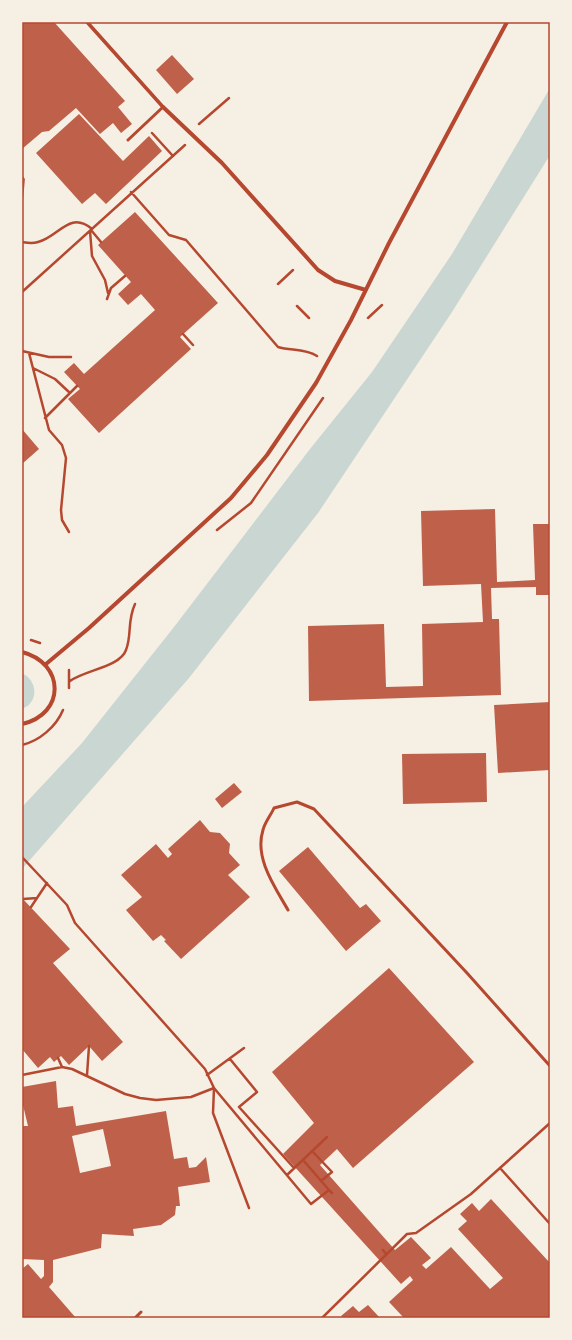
<svg xmlns="http://www.w3.org/2000/svg" width="572" height="1340" font-family="Karla,sans-serif">
	<style>
		.water { fill: #c9d6d2 }
		.building { fill: #bf614a; fill-rule: evenodd }
		.lines { fill: none; stroke-linecap: round; stroke-linejoin: round }
		.path { stroke: #b5482f; stroke-width: 2.5 }
		.service { stroke: #b5482f; stroke-width: 3 }
		.pedestrian { stroke: #b5482f; stroke-width: 3.5 }
		.minor { stroke: #b5482f; stroke-width: 4 }
		.neatline { fill: none; stroke: #b5482f; stroke-width: 1.5 }
	</style>
	<rect width="100%" height="100%" fill="#f6efe4"/>
	<path class="water" d="M550,88V155L452,312L318,513L189,678L22,869V807L82,743L174,627L310,449L372,372L452,254Z
		M22,673C38,681 39,702 22,709Z"/>
	<path class="building" d="M22,22H54L125,101L118,107L132,124L121,133L113,123L100,134L76,108L49,131L42,132L22,149Z
		M172,55L194,79L177,94L156,70Z
		M79,114L123,161L149,136L162,151L106,204L95,193L82,204L36,153Z
		M22,175L25,179L23,200H22Z
		M135,212L218,303L180,337L191,349L99,433L68,399L80,389L64,372L74,363L84,374L155,310L141,294L128,305L118,294L131,282L98,245Z
		M22,429L39,449L22,464Z
		M495,509L497,582L535,580L533,524H550V595H536V587L491,588L492,619H499L501,695L309,701L308,626L384,624L386,687L423,686L422,624L483,622L481,584L423,586L421,511Z
		M550,702V770L498,773L494,705Z
		M486,753L487,802L403,804L402,754Z
		M234,783L242,792L222,808L215,799Z
		M200,820L210,832L220,833L230,844L229,853L240,865L228,875L250,897L181,959L164,941L166,940L161,935L153,941L126,910L142,897L121,875L156,844L168,858L172,854L168,849Z
		M308,847L360,908L366,904L381,921L346,951L279,871Z
		M22,898L70,949L53,963L123,1042L102,1061L89,1046L69,1065L61,1056L54,1062L50,1057L38,1068L22,1049Z
		M389,968L474,1062L353,1168L337,1149L320,1165L395,1250L411,1237L431,1258L422,1265L426,1269L451,1247L490,1289L503,1278L458,1229L467,1221L460,1214L472,1203L479,1211L491,1199L550,1263V1318H404L389,1302L413,1280L410,1276L401,1284L283,1154L314,1123L272,1072Z
		M56,1081L58,1108L73,1106L76,1126L166,1111L174,1159L187,1157L189,1168L196,1167L206,1157L210,1182L178,1187L180,1206H176L175,1215L161,1225L133,1229L134,1236L102,1234L101,1248L53,1260V1282L49,1287L76,1318H22V1269L28,1264L41,1279L44,1276V1260L22,1259V1126H28L22,1101V1087ZM103,1129L111,1166L80,1173L72,1136Z
		M368,1305L380,1318H343L341,1316L353,1306L359,1312Z"/>
	<g class="lines">
		<path class="path" d="M199,124L229,98
			M152,133L173,156
			M131,192L169,235L186,240L278,347C291,351 304,348 317,356
			M91,230L101,242
			M90,231L92,256L105,280L108,293
			M22,242C28,243 32,244 38,242C59,237 69,210 92,229
			M278,284L293,270
			M22,292L185,145
			M107,299L111,288L125,276
			M297,306L309,318
			M368,318L382,305
			M183,334L193,345
			M22,351L49,357H71
			M29,353L49,430L62,445L66,458L61,510L62,520L69,532
			M33,368L55,379L70,393L45,418
			M70,393L77,386
			M217,530L251,503L323,398
			M31,640L40,643
			M70,681C85,670 120,667 126,650C132,635 127,621 135,604
			M69,688V670
			M22,745C39,741 56,727 63,710
			M22,857L67,905L75,923L205,1069L214,1088L311,1204L329,1190L332,1193
			M23,899L37,898
			M31,907L47,883
			M58,1058L62,1067
			M230,1059L257,1092L239,1107L294,1168
			M22,1075L62,1067L72,1069L125,1094L140,1098L156,1100L191,1097L214,1088L213,1113L249,1208
			M87,1075L89,1046
			M207,1075L244,1048
			M312,1151L332,1172L321,1181
			M303,1160L329,1190
			M500,1168L550,1224
			M287,1175L327,1137
			M383,1250L386,1254
			M322,1318L407,1234L416,1233L471,1194L550,1123"/>
		<path class="service" d="M128,140L163,107
			M288,910C275,887 254,858 263,830C265,822 271,815 274,808L297,802L314,809L467,973L550,1066
			M135,1318L141,1312"/>
		<path class="pedestrian" d="M87,22L163,107"/>
		<path class="minor" d="M163,107L222,163L318,270L335,281L366,290
			M22,652C65,663 66,714 22,724
			M46,664L89,628L231,498L267,455L316,383L351,320L389,243L507,22"/>
	</g>
	<rect width="572" height="1340" fill="none" stroke="#f6efe4" stroke-width="46"/>
	<rect x="23" y="23" width="526" height="1294" class="neatline"/>
</svg>
